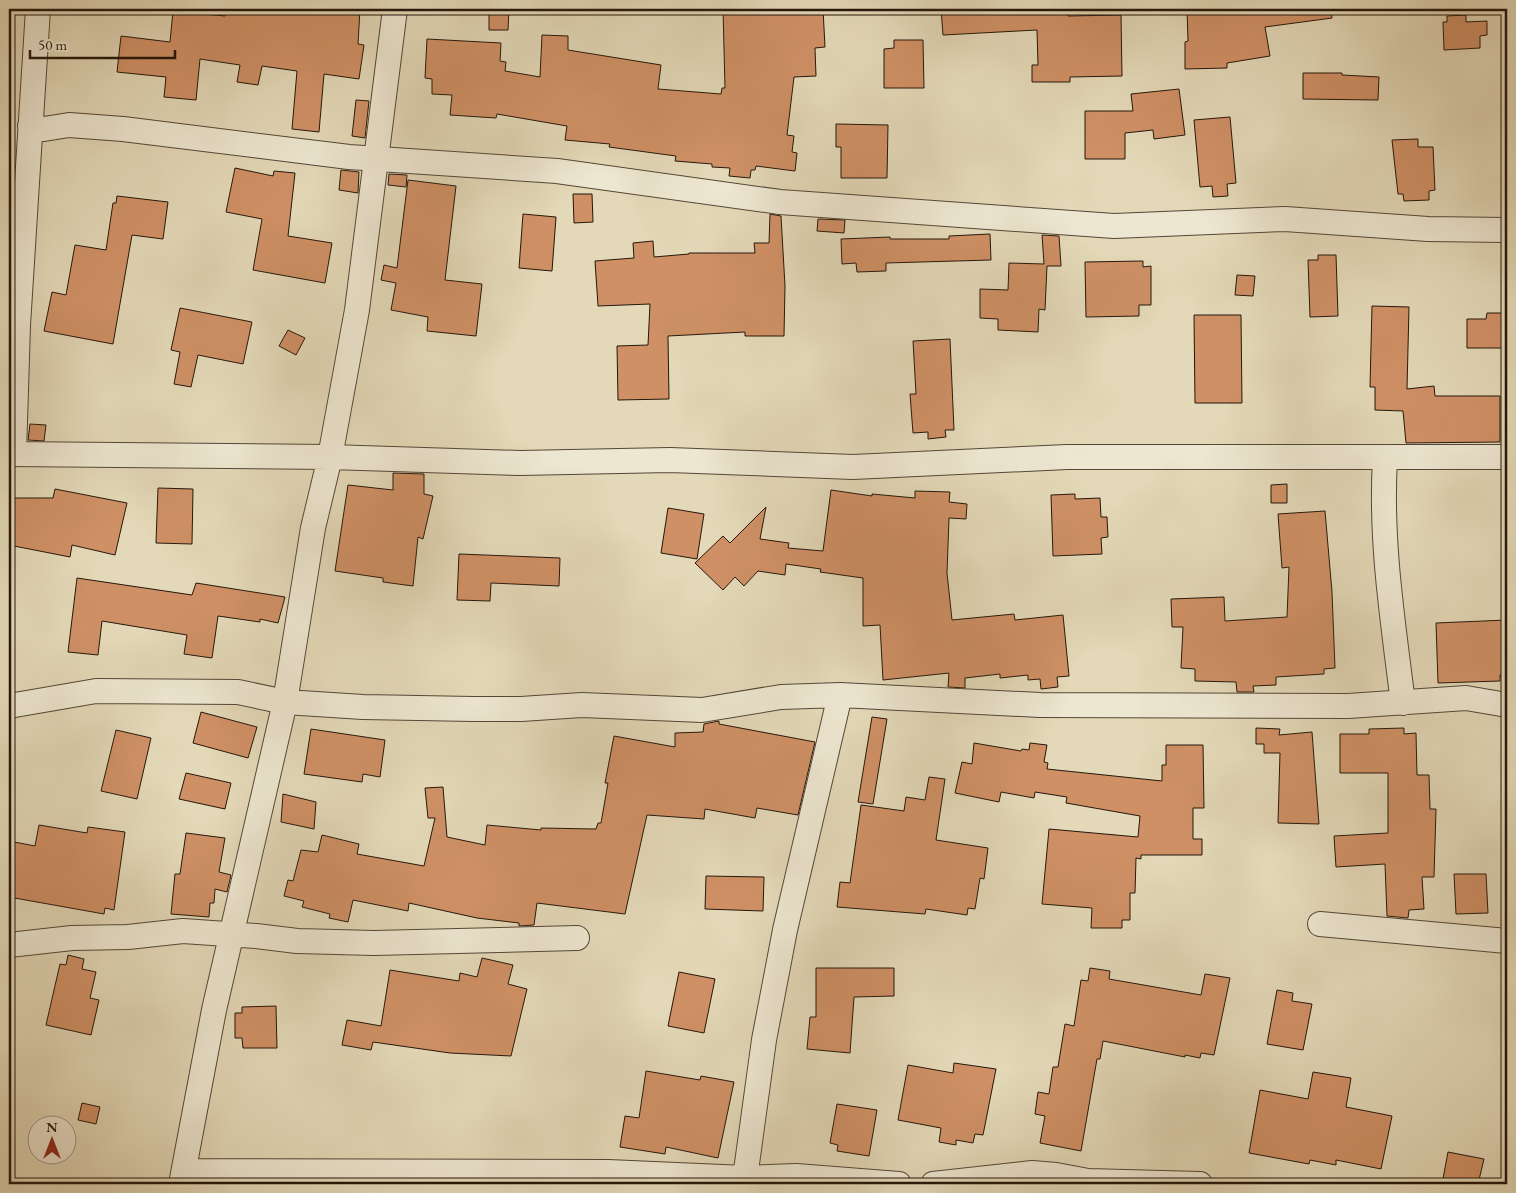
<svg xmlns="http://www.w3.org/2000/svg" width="1516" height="1193" font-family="'EB Garamond',serif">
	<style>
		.building { fill: #cf9065; stroke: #25170c }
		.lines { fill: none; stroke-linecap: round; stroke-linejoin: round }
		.minor-casing { stroke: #544737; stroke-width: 26 }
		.minor { stroke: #ede6d0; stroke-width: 24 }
	</style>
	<rect width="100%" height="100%" fill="#e3d8b7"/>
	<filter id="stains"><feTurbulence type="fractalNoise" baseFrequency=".004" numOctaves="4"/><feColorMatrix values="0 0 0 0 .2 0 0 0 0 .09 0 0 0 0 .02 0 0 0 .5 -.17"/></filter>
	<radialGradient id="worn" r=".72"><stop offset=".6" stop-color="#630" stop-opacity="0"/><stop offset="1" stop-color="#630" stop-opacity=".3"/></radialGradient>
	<path class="building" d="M225,9H360L358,44L364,45L359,79L324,74L319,132L292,129L297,71L262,66L258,85L237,82L240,65L200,59L196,100L164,97L166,77L117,72L121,36L170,42L173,11L225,16Z
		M489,9H509L508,30H489Z
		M723,9H823L825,47L815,48L816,76L794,77L787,135L794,136L792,152L797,153L795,171L756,166L755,170H751L750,178L729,176L730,168L712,167V164L675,161L676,156L609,147L610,144L565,140L567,126L497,114L496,118L450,115L452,95L432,94V79L425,78L427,39L501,43L500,61L506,62L505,71L540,77L542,35L568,36V50L661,65L658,89L721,94L722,88H725Z
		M941,9H1068V16L1121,15L1122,76L1070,77V82H1032V65H1038L1037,30L943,35Z
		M1187,9H1331L1332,18L1265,27L1270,56L1227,63V68L1185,69V42L1188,41Z
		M1466,15V22L1487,21V35L1480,36V48L1444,50L1443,22H1447V16Z
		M894,40H923L924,88H884V49L894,48Z
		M1303,73H1342V75L1379,77L1378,100L1303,99Z
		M1179,89L1185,135L1154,139L1153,130L1125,133V159H1085V111H1133L1131,94Z
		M356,100L369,101L365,138L352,136Z
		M1230,117L1236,183L1227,184L1228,196L1213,197L1212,186L1200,187L1194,120Z
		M836,124L888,125L887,178H841V147H836Z
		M1418,139V147H1433L1435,190L1429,191V200L1404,201L1403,194H1398L1392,140Z
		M235,168L273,176L274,171L295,173L288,236L332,243L325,283L253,270L262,219L226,212Z
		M341,170L359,172L358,193L339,190Z
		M389,174L407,175L406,187L388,185Z
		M408,180L456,186L445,280L482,284L476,336L427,331L428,317L391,310L396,283L381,280L384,265L397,268Z
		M573,194H592L593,222L574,223Z
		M117,196L168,202L163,239L132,235L113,344L44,331L52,292L66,295L75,245L106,250L113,203H116Z
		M523,214L556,217L552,271L519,268Z
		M770,214L781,216L785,286L784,336H745V332L668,336L669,399L618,400L617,346L648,345L650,304L598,306L595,261L634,258L633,243L653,241L654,257L689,254V253H755L754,243H769Z
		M818,219L845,220L844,233L817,231Z
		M990,234L991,260L886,263V271L857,272L856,263L842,264L841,239L890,237V239H949V236Z
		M1042,235L1059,236L1061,266H1047L1045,310L1039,309L1038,332L998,330V319L980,318V289L1008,290L1009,263L1044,264Z
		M1318,255H1336L1338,316L1310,317L1308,260H1318Z
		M1143,261V267L1151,266V305H1139V316L1086,317L1085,262Z
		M1237,275L1255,276L1253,296L1235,295Z
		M1372,306L1409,307L1407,389L1434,386L1435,396H1500V442L1406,443L1403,411L1375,410V387H1370Z
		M180,308L252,322L243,364L198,355L191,387L174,384L180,352L171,350Z
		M1487,313H1507V348H1467V319H1486Z
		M1194,315H1241L1242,403H1195Z
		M288,330L305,338L296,355L279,346Z
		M950,339L954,430H945L946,437L928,439V432L913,433L910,394H916L913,341Z
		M30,424L46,425L44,441L28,440Z
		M393,473L424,474V494L433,496L423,539L418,537L413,586L383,582V578L335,571L348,485L393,490Z
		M1287,484V503H1271V485Z
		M158,488L193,489L192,544L156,543Z
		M55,489L127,503L115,555L72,545L70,557L9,545V501H13V498H53Z
		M831,490L872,496V494L915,498V491L950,492L949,502L967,504L966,519L949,518L947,573L952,620L1014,614L1015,620L1063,615L1069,676L1057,677L1058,687L1041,689L1040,679L1028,680V675L1000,678V674L965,678V688L948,687L949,673L883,680L880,625L863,626V578L820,572L821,569L786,564L785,575L758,571L744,586L735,577L723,590L695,563L723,536L730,543L766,507L760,539L789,543L788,548L823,551Z
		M1075,494V499L1100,498L1101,517H1107L1108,537L1101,538L1102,554L1053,556L1051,495Z
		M668,508L704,514L697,559L661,553Z
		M1325,511L1332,592L1335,668L1324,669V674L1276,677V685L1253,686L1254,692H1237L1236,682L1195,681V669L1181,668L1183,627H1172L1171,599L1224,597L1225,621L1287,617L1289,567L1282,568L1278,514Z
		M459,554L560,558L559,586L491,583L490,601L457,600Z
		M77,578L192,595L196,583L285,597L278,623L260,619V622L218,616L212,658L184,654L187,635L102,621L98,655L68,652Z
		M1507,620V675H1500V681L1438,683L1436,623Z
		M201,712L257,727L248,758L193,743Z
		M872,717L887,719L873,804L858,802Z
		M719,721V724L815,742L798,815L757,808L755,818L705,809L704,819L647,815L625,914L537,903L534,925L519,926V923L477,918L409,903L408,911L353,900L348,922L329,918L330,914L302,907L304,901L284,896L288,880L293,881L301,850L318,852L322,835L359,844L357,854L424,866L435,818H428L425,788L443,787L447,837L485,845L487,825L541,830V828L596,829L598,823H601L608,783H605L614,736L675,747V733L703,732L704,724Z
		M1256,728L1280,729L1279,735L1312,732L1319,824L1278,823L1280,753H1264V744H1256Z
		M1404,728V734L1416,733L1417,775H1429L1430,809H1436L1434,877H1422L1424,909L1409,910L1408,918L1387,916L1385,864L1336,867L1334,836L1388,833V773H1340V734H1369V729Z
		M311,729L385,740L380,777L363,774L362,782L304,774Z
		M116,730L151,738L137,799L101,791Z
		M974,743L1021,751L1022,749L1029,750L1030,743L1047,745L1044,762L1048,763L1047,769L1162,781V765H1166V745H1203L1204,808H1193V839H1202V855H1141V859L1136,858L1135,893H1130V920H1122V928H1091L1092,908L1042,904L1049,829L1138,837L1140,816L1066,803L1067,797L1035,792L1034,798L1001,792L999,802L955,793L962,762L972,764Z
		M186,773L231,783L225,809L179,799Z
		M929,777L945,779L936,840L988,848L984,879L980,878L975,909L968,908L967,915L926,909L925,914L837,907L840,882L850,883L861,805L904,811L906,797L925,800Z
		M283,794L316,802L314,829L281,822Z
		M39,825L87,833L88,827L125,832L114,910L105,908L104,914L9,897V841L35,846Z
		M186,833L225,838L219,872L231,875L227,892L215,889L214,903H210L209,917L171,914L175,874H180Z
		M1454,874H1486L1488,913L1456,914Z
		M706,876L764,877L763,911L705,909Z
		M68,955L84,959L82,969L96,972L90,998L99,1000L91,1035L46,1025L60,964L66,965Z
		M482,958L513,965L508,984L527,989L511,1056L450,1053L373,1042L371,1050L342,1045L347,1020L381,1026L390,970L459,981L460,973L477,977Z
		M816,968H894V996L854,997L850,1053L807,1049L810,1017H816Z
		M1090,968L1110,971L1109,979L1201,995L1205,974L1230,978L1214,1055L1201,1053L1200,1058L1185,1055V1057L1103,1041L1100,1059H1097L1081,1151L1040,1143L1045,1116L1035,1114L1038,1092L1049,1094L1053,1067H1058L1065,1024L1074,1026L1081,980L1088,981Z
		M679,972L715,979L704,1033L668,1026Z
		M1277,990L1293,993L1292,1001L1312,1004L1303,1050L1267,1044Z
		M276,1006L277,1048H243L242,1038H235V1013H242V1007Z
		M954,1063L996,1069L983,1135L975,1134L973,1143L956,1140V1145L939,1142L941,1128L898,1120L908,1065L953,1073Z
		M646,1071L700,1080L701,1076L734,1082L718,1158L666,1147L665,1154L620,1147L625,1116L639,1118Z
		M1313,1072L1351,1078L1346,1107L1392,1116L1381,1169L1336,1160V1165L1310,1160L1309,1164L1249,1153L1260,1090L1308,1099Z
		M82,1103L100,1107L96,1124L78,1120Z
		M837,1104L877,1110L869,1156L837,1151L838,1145L830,1143Z
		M1448,1152L1484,1159L1478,1184H1442Z"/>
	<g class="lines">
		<defs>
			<path id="minor" d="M30,126L44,129L69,125L123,129L349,157L557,171L780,202L1114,226L1285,219L1428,229L1507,230
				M9,454L330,457L520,463L670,460L853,467L1067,457H1507
				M14,454L18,325L38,9
				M1385,459C1380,541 1393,622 1403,703
				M9,706L96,691L238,692L285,702L363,707L473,709H521L582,705L702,710L781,697L840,695L1040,705L1348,706L1466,698L1507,705
				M1320,924L1507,941
				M9,945L72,938L128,937L183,931L256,936L297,941L374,943L577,938
				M185,1171L608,1172L745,1178L796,1176L899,1184
				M745,1178L764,1040L785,930L840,695
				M181,1184L214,1010L285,702L313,528L330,457L357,310L395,9
				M933,1184L1032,1173L1056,1175L1088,1181L1200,1184"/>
		</defs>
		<use href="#minor" class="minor-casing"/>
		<use href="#minor" class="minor"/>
	</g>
	<rect width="1516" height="1193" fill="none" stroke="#e3d8b7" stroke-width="30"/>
	<rect x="10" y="10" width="1496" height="1173" fill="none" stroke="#25170c" stroke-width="2.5"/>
	<rect x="15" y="15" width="1486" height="1163" fill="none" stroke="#25170c"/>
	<g transform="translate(52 1140)"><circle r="24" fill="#ede6d0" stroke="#9d9382"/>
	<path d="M0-4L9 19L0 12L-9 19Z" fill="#8f2418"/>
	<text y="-8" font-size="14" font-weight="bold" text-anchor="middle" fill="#25170c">N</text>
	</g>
	<path d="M30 50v8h145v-8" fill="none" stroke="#25170c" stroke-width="2.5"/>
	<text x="38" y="50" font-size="15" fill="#25170c" stroke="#ede6d0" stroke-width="4" paint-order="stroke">50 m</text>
	<rect width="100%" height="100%" filter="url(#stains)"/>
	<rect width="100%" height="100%" fill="url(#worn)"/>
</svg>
